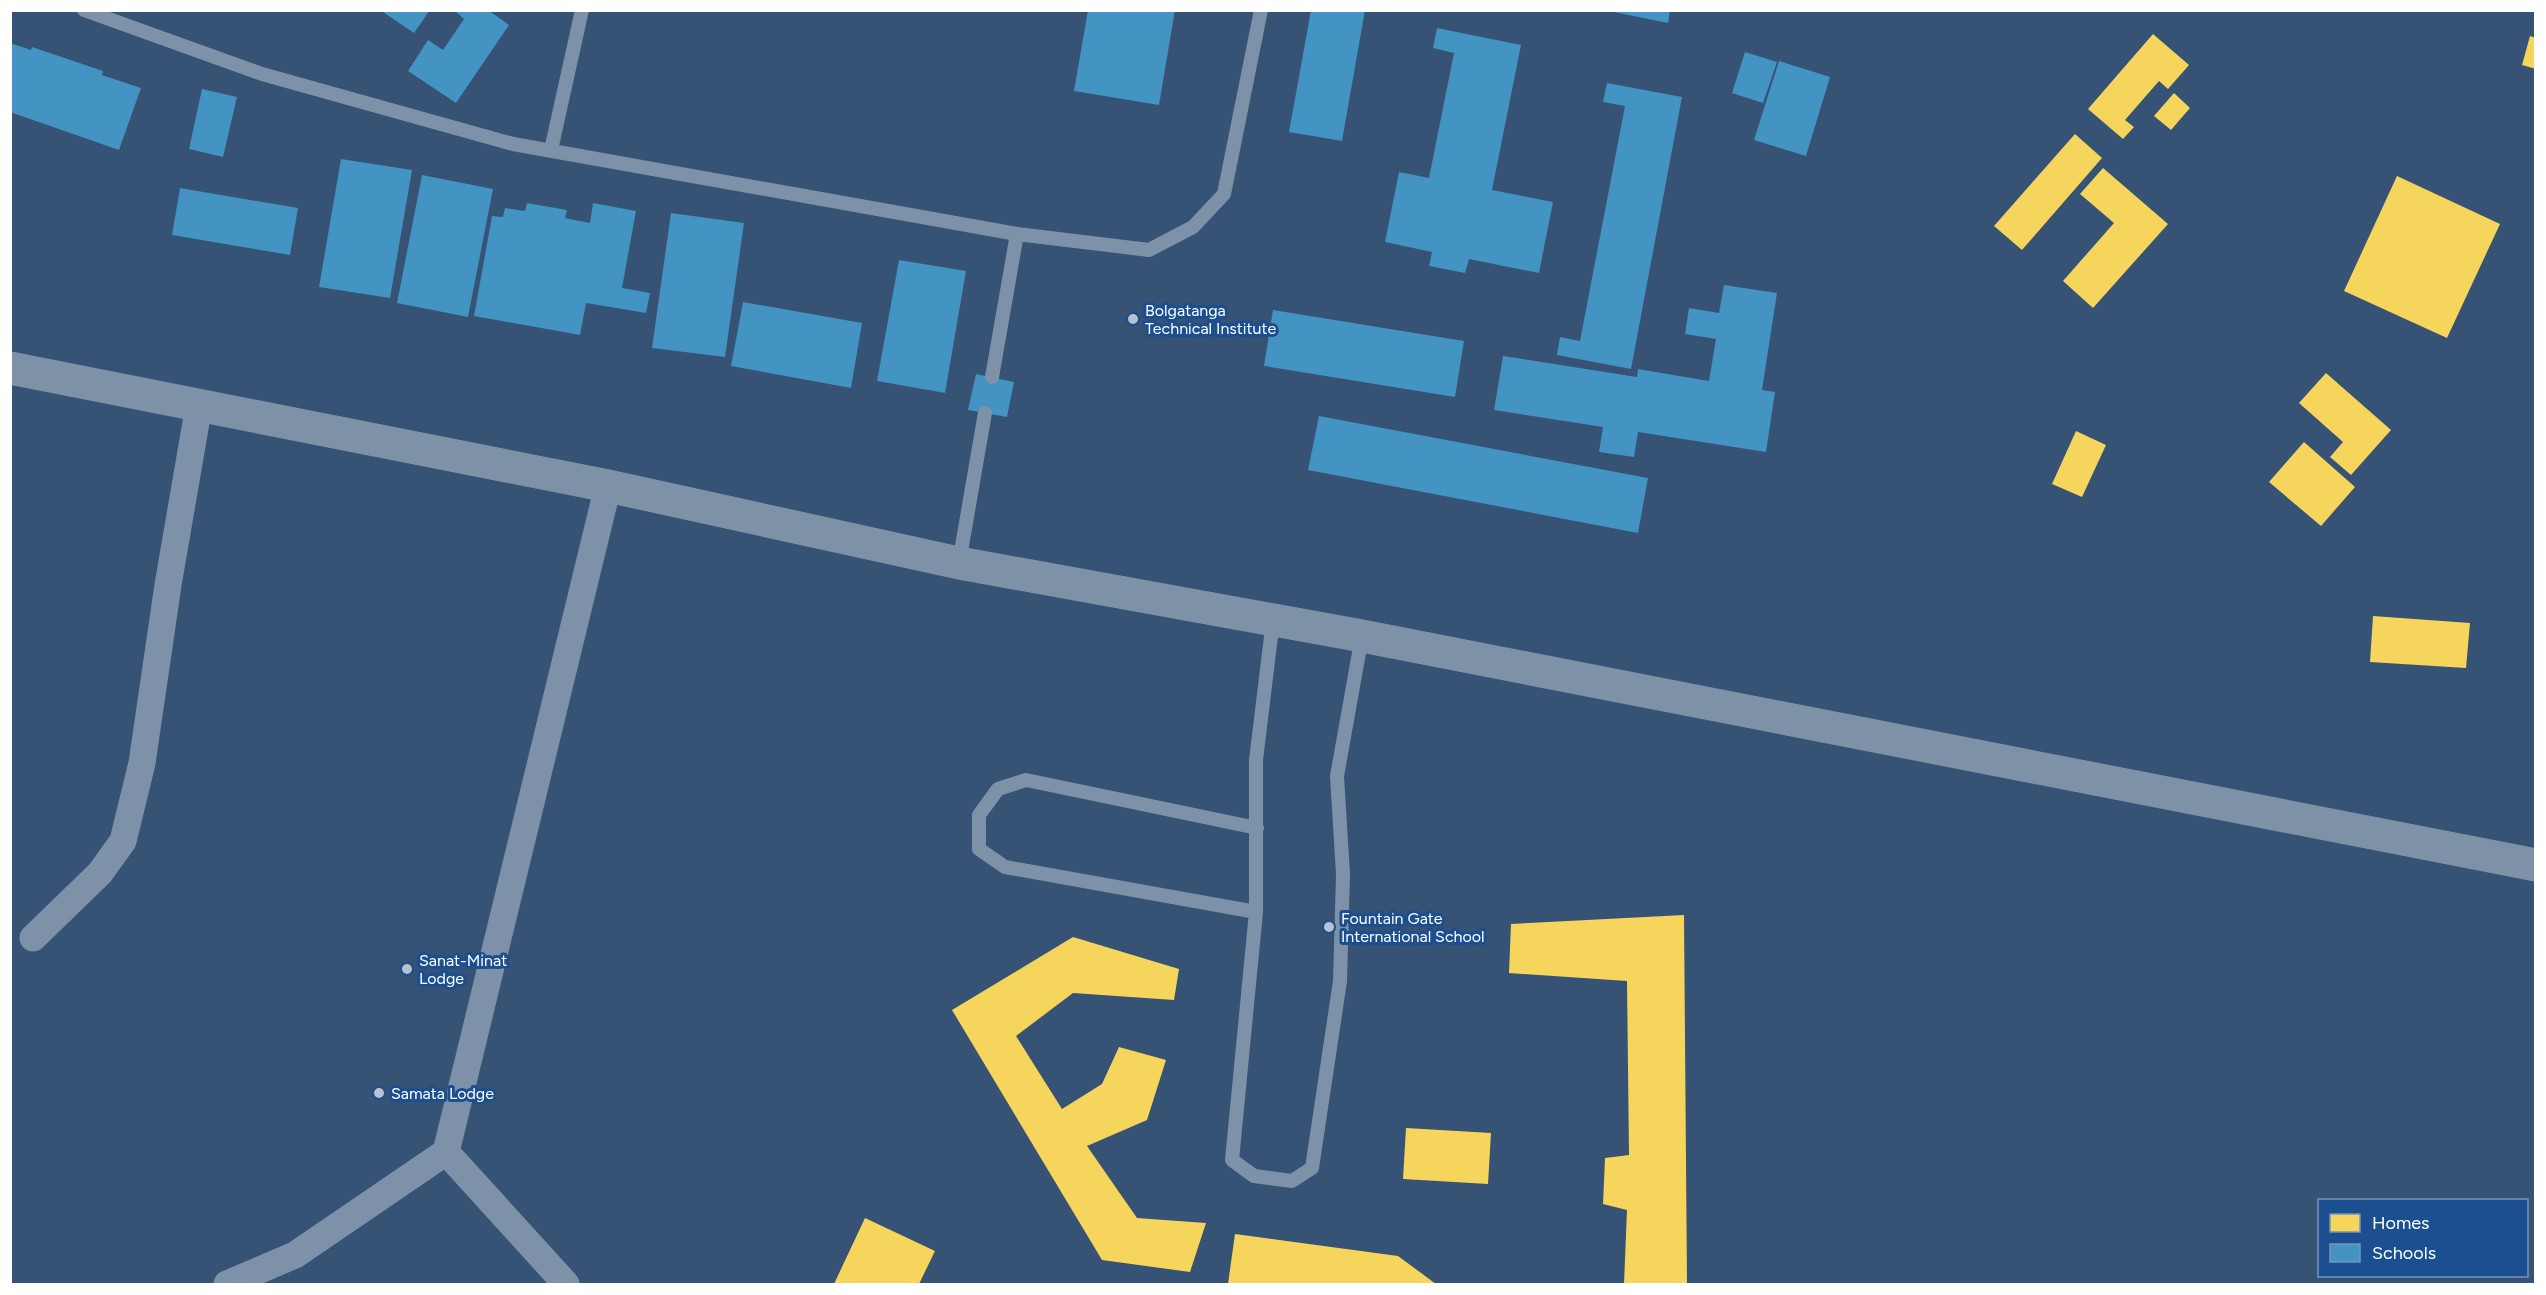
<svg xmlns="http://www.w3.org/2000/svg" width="2546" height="1295" font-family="Figtree,sans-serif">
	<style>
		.homes { fill: #f6d55c }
		.schools { fill: #4393c3 }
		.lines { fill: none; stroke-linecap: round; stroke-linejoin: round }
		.lane { stroke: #7d92a8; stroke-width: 14 }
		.street { stroke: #7d92a8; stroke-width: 27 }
		.highway { stroke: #7e92a7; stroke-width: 33 }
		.poi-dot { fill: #b9c2ce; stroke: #1b4f8f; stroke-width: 2 }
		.labels { text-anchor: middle; stroke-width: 6; stroke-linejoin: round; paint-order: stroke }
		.poi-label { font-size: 16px; fill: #fff; stroke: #1b4f8f; text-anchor: start }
	</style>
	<rect width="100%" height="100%" fill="#365274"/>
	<path class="homes" d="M2153,34L2189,65L2168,89L2159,81L2125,120L2134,127L2123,139L2088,109Z
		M2530,36L2536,38V69L2522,65Z
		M2174,93L2190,108L2171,130L2154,116Z
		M2075,134L2102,158L2022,250L1994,226Z
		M2103,168L2168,224L2093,308L2063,281L2114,223L2080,194Z
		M2397,176L2500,224L2447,338L2344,291Z
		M2326,373L2391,430L2351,475L2330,457L2343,442L2299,403Z
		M2076,431L2106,445L2082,497L2052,484Z
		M2304,442L2355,487L2321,526L2269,482Z
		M2373,616L2470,623L2466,668L2370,662Z
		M1684,915L1687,1284H1624L1627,1210L1603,1204L1605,1158L1629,1155L1627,981L1509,973L1511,924Z
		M1073,937L1179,969L1174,1000L1073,993L1016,1036L1062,1109L1102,1084L1119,1047L1166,1060L1147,1120L1087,1146L1137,1218L1206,1223L1190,1272L1102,1260L952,1010Z
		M1406,1128L1491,1133L1488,1184L1403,1179Z
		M865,1218L935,1251L919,1284H834Z
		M1235,1234L1398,1256L1436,1284H1228Z"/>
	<path class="schools" d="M380,10H430L414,33Z
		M454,10H488L509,25L456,103L408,71L428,40L443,50L464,19Z
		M1088,10H1175L1159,105L1074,91Z
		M1311,10H1365L1342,141L1289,132Z
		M1604,10H1670L1668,23Z
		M1437,28L1521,45L1492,190L1553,202L1539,273L1469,259L1465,273L1429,266L1432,252L1385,242L1399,172L1429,178L1454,53L1433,48Z
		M10,43L31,50L32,47L103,71L102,75L141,88L119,150L10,112Z
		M1745,52L1777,62L1763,103L1732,93Z
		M1779,61L1830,77L1806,156L1754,140Z
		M1607,83L1682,97L1631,369L1557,355L1560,337L1580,341L1625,106L1603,102Z
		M202,89L237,97L223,157L189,149Z
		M341,159L412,170L390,298L319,287Z
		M422,175L493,189L468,317L397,303Z
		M180,188L298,208L290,255L172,235Z
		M527,203L567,210L565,218L590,223L593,203L636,211L622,288L650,293L646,313L586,303L580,335L474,316L492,216L503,217L505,208L525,211Z
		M671,213L744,223L725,357L652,348Z
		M899,260L966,271L945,393L877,381Z
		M1724,285L1777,293L1762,390L1775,392L1766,452L1638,432L1634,457L1599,452L1603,427L1494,410L1503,356L1637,377L1638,369L1709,381L1716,339L1685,334L1689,308L1719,313Z
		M743,302L862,323L851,388L731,366Z
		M1273,310L1464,341L1455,397L1264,366Z
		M976,374L1014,382L1007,417L968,410Z
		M1319,416L1648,478L1638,533L1308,470Z"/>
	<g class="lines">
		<path class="lane" d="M84,10L262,74L513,144L1017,234L1149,250L1193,227L1224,194L1261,10
			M551,150L582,10
			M992,377L1017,234
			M959,563L985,413
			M1273,620L1256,760V912L1232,1160L1254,1176L1292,1181L1312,1168L1340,981L1343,874L1337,776L1362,636
			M1256,912L1005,867L979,849V815L998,789L1026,780L1257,828"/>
		<path class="street" d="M33,938L100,873L123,841L142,763L168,585L199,405
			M227,1284L295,1255L446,1152
			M566,1284L446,1152L608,486"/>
		<path class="highway" d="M10,368L608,486L959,563L1362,636L2536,865"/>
	</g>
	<g class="poi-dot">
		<circle cx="1133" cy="319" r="6"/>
		<circle cx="1329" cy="927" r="6"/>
		<circle cx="407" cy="969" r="6"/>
		<circle cx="379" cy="1093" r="6"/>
	</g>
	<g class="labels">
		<g class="poi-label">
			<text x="1145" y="316">Bolgatanga<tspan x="1145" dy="18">Technical Institute</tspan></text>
			<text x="1341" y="924">Fountain Gate<tspan x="1341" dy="18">International School</tspan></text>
			<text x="419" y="966">Sanat-Minat<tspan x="419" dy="18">Lodge</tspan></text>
			<text x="391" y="1099">Samata Lodge</text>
		</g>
	</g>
	<rect width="2546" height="1295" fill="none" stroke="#ffffff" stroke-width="24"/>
	<rect x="2318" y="1199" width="210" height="78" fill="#1b4f8f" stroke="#7695bc" stroke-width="1.5"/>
	<rect x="2330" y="1214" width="30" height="18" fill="#f6d55c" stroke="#7695bc" stroke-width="1.5"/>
	<text x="2372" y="1229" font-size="18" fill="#ffffff">Homes</text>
	<rect x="2330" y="1244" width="30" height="18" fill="#4393c3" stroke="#7695bc" stroke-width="1.5"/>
	<text x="2372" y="1259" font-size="18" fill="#ffffff">Schools</text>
</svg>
